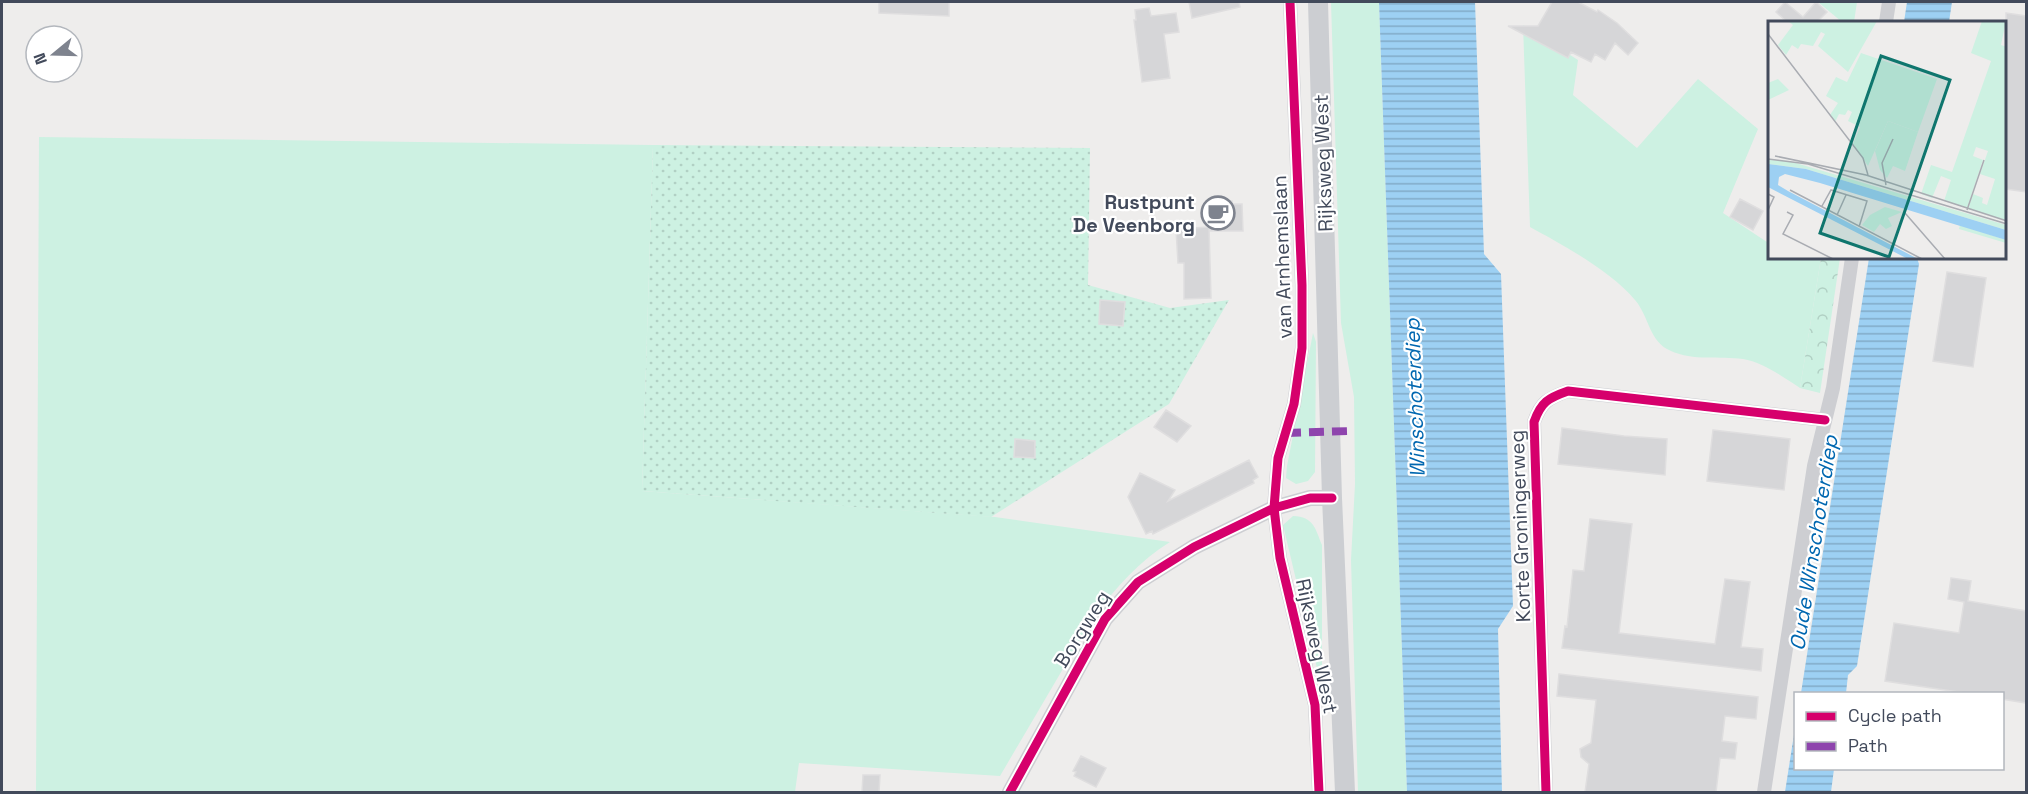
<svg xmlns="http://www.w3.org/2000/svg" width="2028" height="794" font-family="'Space Grotesk',sans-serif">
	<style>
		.grass { fill: #cdf1e2 }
		.forest { fill: url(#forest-crowns) }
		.park { fill: url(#park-dots) }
		.water { fill: url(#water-rules) }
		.building { fill: #d6d6d8; stroke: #dfdedf; stroke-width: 1.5 }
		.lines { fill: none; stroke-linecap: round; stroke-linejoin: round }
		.minor { stroke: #cdced2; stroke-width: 14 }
		.tertiary { stroke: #cdced2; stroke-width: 16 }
		.secondary { stroke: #ccced2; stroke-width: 20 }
		.quiet { stroke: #8e44ad; stroke-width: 8; stroke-dasharray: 15 8; stroke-linecap: butt }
		.cycleway-casing { stroke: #fff; stroke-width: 13 }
		.cycleway { stroke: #d6006c; stroke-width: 9 }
		.labels { text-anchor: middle; stroke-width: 4.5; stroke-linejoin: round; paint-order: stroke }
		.street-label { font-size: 20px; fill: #424a5b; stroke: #fff }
		.poi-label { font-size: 20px; font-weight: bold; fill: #424a5b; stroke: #fff; text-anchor: end }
		.water-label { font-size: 21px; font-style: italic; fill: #0067b0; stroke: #fff }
		.inset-road { fill: none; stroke: #a9acb2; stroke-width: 1.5 }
		.view { fill: #0f766e; fill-opacity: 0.15; stroke: #0f766e; stroke-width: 3 }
		.inset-edge { fill: none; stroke: #424a5b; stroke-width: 3 }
	</style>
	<defs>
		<pattern id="forest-crowns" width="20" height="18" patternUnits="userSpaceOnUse" patternTransform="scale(1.5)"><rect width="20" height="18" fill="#cdf1e2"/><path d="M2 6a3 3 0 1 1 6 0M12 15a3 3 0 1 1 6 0" fill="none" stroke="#b1d0c4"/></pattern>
		<pattern id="park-dots" width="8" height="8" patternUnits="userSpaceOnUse" patternTransform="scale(1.5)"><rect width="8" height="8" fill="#cdf1e2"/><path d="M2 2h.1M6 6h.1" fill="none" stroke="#b1d0c4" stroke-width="1.8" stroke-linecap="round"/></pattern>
		<pattern id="water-rules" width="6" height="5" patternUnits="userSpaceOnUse" patternTransform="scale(1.5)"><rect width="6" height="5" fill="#9dd0f3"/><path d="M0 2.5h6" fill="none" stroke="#82abc8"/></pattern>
	</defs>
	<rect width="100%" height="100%" fill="#eeedec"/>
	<path class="grass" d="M1331,2H1379L1407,792H1358L1351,560L1355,484L1354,397L1341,323Z
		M1818,2H1857L1854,22H1842Z
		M1523,25L1578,60L1573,95L1637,148L1698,79L1758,129L1723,213L1770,244V258H1821L1800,388C1784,378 1763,362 1743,359C1720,356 1693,361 1671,351C1649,342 1649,316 1635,300C1611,271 1563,245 1530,227Z
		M39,137L653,145L642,491L995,517L1170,542C1140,560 1116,588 1094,616L1000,776L799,763L795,792H36Z
		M1313,333L1316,342L1315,472L1308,481L1296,484L1286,478L1287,466Z
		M1293,516C1314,517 1315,528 1322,545V689L1283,525Z"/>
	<path class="forest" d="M1821,258H1840L1820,393L1800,388Z"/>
	<path class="park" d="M653,145L1090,148L1088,285L1170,308L1229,300L1169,404L991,517L642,491Z"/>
	<path class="water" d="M1379,2H1475L1484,254L1501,274L1513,606L1498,629L1502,792H1407Z
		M1907,2H1952L1949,22H1904Z
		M1869,258H1917L1919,264L1857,666L1848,675L1846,693H1801Z
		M1795,728L1796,768L1834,769L1831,792H1785Z"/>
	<path class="building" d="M879,2H949V16L879,13Z
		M1189,2H1239L1240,7L1192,18Z
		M1552,2H1578L1597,12L1598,10L1617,23L1638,43L1628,55L1615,43L1605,60L1595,54L1591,62L1571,52L1568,58L1508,26H1538Z
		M1785,2L1803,17L1816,2L1827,12L1817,22H1787L1776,12Z
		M1149,8L1151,16L1176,13L1179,32L1164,34L1170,78L1142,82L1134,20H1136L1135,10Z
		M2006,13L2026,16V192L2006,189Z
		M1740,199L1763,211L1753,230L1730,217Z
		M1232,201V204H1242L1243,231H1210L1209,202Z
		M1209,227L1211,298L1184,299V263H1178L1176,229Z
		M1947,272L1986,278L1973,367L1933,361Z
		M1100,300L1125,302L1123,326L1099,324Z
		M1166,410L1191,426L1177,442L1154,427Z
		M1562,428L1624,436L1667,439L1665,475L1558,464Z
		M1713,430L1790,439L1784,490L1707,481Z
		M1015,439L1035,441V458L1014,457Z
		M1249,460L1258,477L1253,480L1254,483L1153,534L1152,531L1146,534L1128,497L1140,473L1175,490L1168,501Z
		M1590,519L1632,524L1619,633L1715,644L1725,579L1750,582L1741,647L1763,649L1761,671L1562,648L1565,626L1567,627L1573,570L1584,571Z
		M1951,578L1971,581L1968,601L2026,611V703L2002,699V693H1965L1885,681L1894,623L1959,633L1964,602L1948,599Z
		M1559,674L1758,697L1756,719L1725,716L1722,741L1737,743L1735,759L1720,758L1716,792H1585L1589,764L1581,757L1580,749L1591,743L1596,700L1557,696Z
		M1081,756L1106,768L1096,787L1074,776L1076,772L1073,771Z
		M863,775H880L879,792H862Z"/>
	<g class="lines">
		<path class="minor" d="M1290,2L1302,285V348L1294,404L1278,458L1274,508L1280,558L1315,705L1319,792
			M1886,22L1889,2
			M1546,792L1534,422C1541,402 1548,398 1568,391L1825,420
			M1764,792L1814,466L1833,388L1852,258"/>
		<path class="tertiary" d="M1010,792L1105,619L1138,582L1194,547L1274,508L1310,498H1332"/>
		<path class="secondary" d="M1318,2L1332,498L1345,792"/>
		<path class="quiet" d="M1286,433L1351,431"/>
		<defs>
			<path id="cycleway" d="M1290,2L1302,285V348L1294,404L1278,458L1274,508L1280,558L1315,705L1319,792
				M1010,792L1105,619L1138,582L1194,547L1274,508L1310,498H1332
				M1546,792L1534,422C1541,402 1548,398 1568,391L1825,420"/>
		</defs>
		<use href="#cycleway" class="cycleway-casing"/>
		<use href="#cycleway" class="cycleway"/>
	</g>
	<defs>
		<symbol id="cafe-ring" viewBox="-11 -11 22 22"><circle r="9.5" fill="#fff" stroke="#7e838e" stroke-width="1.5"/><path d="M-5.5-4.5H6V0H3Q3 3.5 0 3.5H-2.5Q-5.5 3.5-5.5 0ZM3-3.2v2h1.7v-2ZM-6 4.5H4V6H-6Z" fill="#7e838e"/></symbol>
	</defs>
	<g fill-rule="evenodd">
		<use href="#cafe-ring" x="1199" y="194" width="38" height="38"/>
	</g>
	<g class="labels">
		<g class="street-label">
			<text transform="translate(1323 163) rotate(-92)" y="7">Rijksweg West</text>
			<text transform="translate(1282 257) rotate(-92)" y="7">van Arnhemslaan</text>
			<text transform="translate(1520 526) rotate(-92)" y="7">Korte Groningerweg</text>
			<text transform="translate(1082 629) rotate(-58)" y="7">Borgweg</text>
			<text transform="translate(1317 646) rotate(78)" y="7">Rijksweg West</text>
		</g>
		<g class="poi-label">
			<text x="1195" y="209">Rustpunt<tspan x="1195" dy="23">De Veenborg</tspan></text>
		</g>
		<g class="water-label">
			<text transform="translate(1415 398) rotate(-92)" y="7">Winschoterdiep</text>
			<text transform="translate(1814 543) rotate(-81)" y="7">Oude Winschoterdiep</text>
		</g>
	</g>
	<g transform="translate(1768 21)">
		<rect width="238" height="238" fill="#eeedec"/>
		<path d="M20,0H109L80,51L50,25L57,13L53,11L45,25L33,23L30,28L24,24L18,34L10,24L25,4ZM214,0H238L233,24L239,26L238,199L200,188L205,173L215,177L214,182L219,184L227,158L212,153L220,130L208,126L205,135L215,139L199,187L176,180L183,159L173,155L164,177L153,173L163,144L184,151L223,40L203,32ZM93,32L169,58L150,111L120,100L100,145L85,123L92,106L80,100L84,91L80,89L77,94L71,93L67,101L62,94L70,82L58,75L68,56L79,61ZM10,58L21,69L0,79V62ZM0,139L21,140L238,204V209L38,148L0,143ZM117,186L134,191L120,197L124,205L118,208L112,203L106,211L94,204L102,194ZM192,204L238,219V222L191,208Z" fill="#cdf1e2"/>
		<path d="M120,100L150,111L137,150L125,145L119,157L112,149L107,130Z" fill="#cdf1e2"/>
		<path d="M0,143L38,148L238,209V219L52,162L17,153L11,156L10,164L20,170L150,238H140L0,166Z" fill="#9dd0f3"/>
		<path class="inset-road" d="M0,13L95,137L100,154M7,135L98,154L239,200M0,138L40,143L239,203M118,164L114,142L125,118M22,169L154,238M0,173L6,176L0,189M54,185L63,169L99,180L91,206M199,189L216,139M19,191L25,194L15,213L65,238M137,192L177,238M69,194L78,174"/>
		<path class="view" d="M113,35L182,59L121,236L52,212Z"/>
		<rect width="238" height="238" class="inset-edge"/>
	</g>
	<rect width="2028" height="794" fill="none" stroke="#424a5b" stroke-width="6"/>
	<rect x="1794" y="692" width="210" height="78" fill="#ffffff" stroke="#b3b7bd" stroke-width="1.5"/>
	<rect x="1806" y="712" width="30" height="9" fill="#d6006c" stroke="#b3b7bd" stroke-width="1.5"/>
	<text x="1848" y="722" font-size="18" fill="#424a5b">Cycle path</text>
	<rect x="1806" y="742" width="30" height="9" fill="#8e44ad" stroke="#b3b7bd" stroke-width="1.5"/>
	<text x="1848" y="752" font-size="18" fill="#424a5b">Path</text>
	<g transform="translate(54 54) rotate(251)"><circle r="28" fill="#ffffff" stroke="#b3b7bd" stroke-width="1.5"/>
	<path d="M0-4.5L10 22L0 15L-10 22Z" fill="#7e838e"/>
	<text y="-9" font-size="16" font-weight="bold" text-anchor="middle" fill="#424a5b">N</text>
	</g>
</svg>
